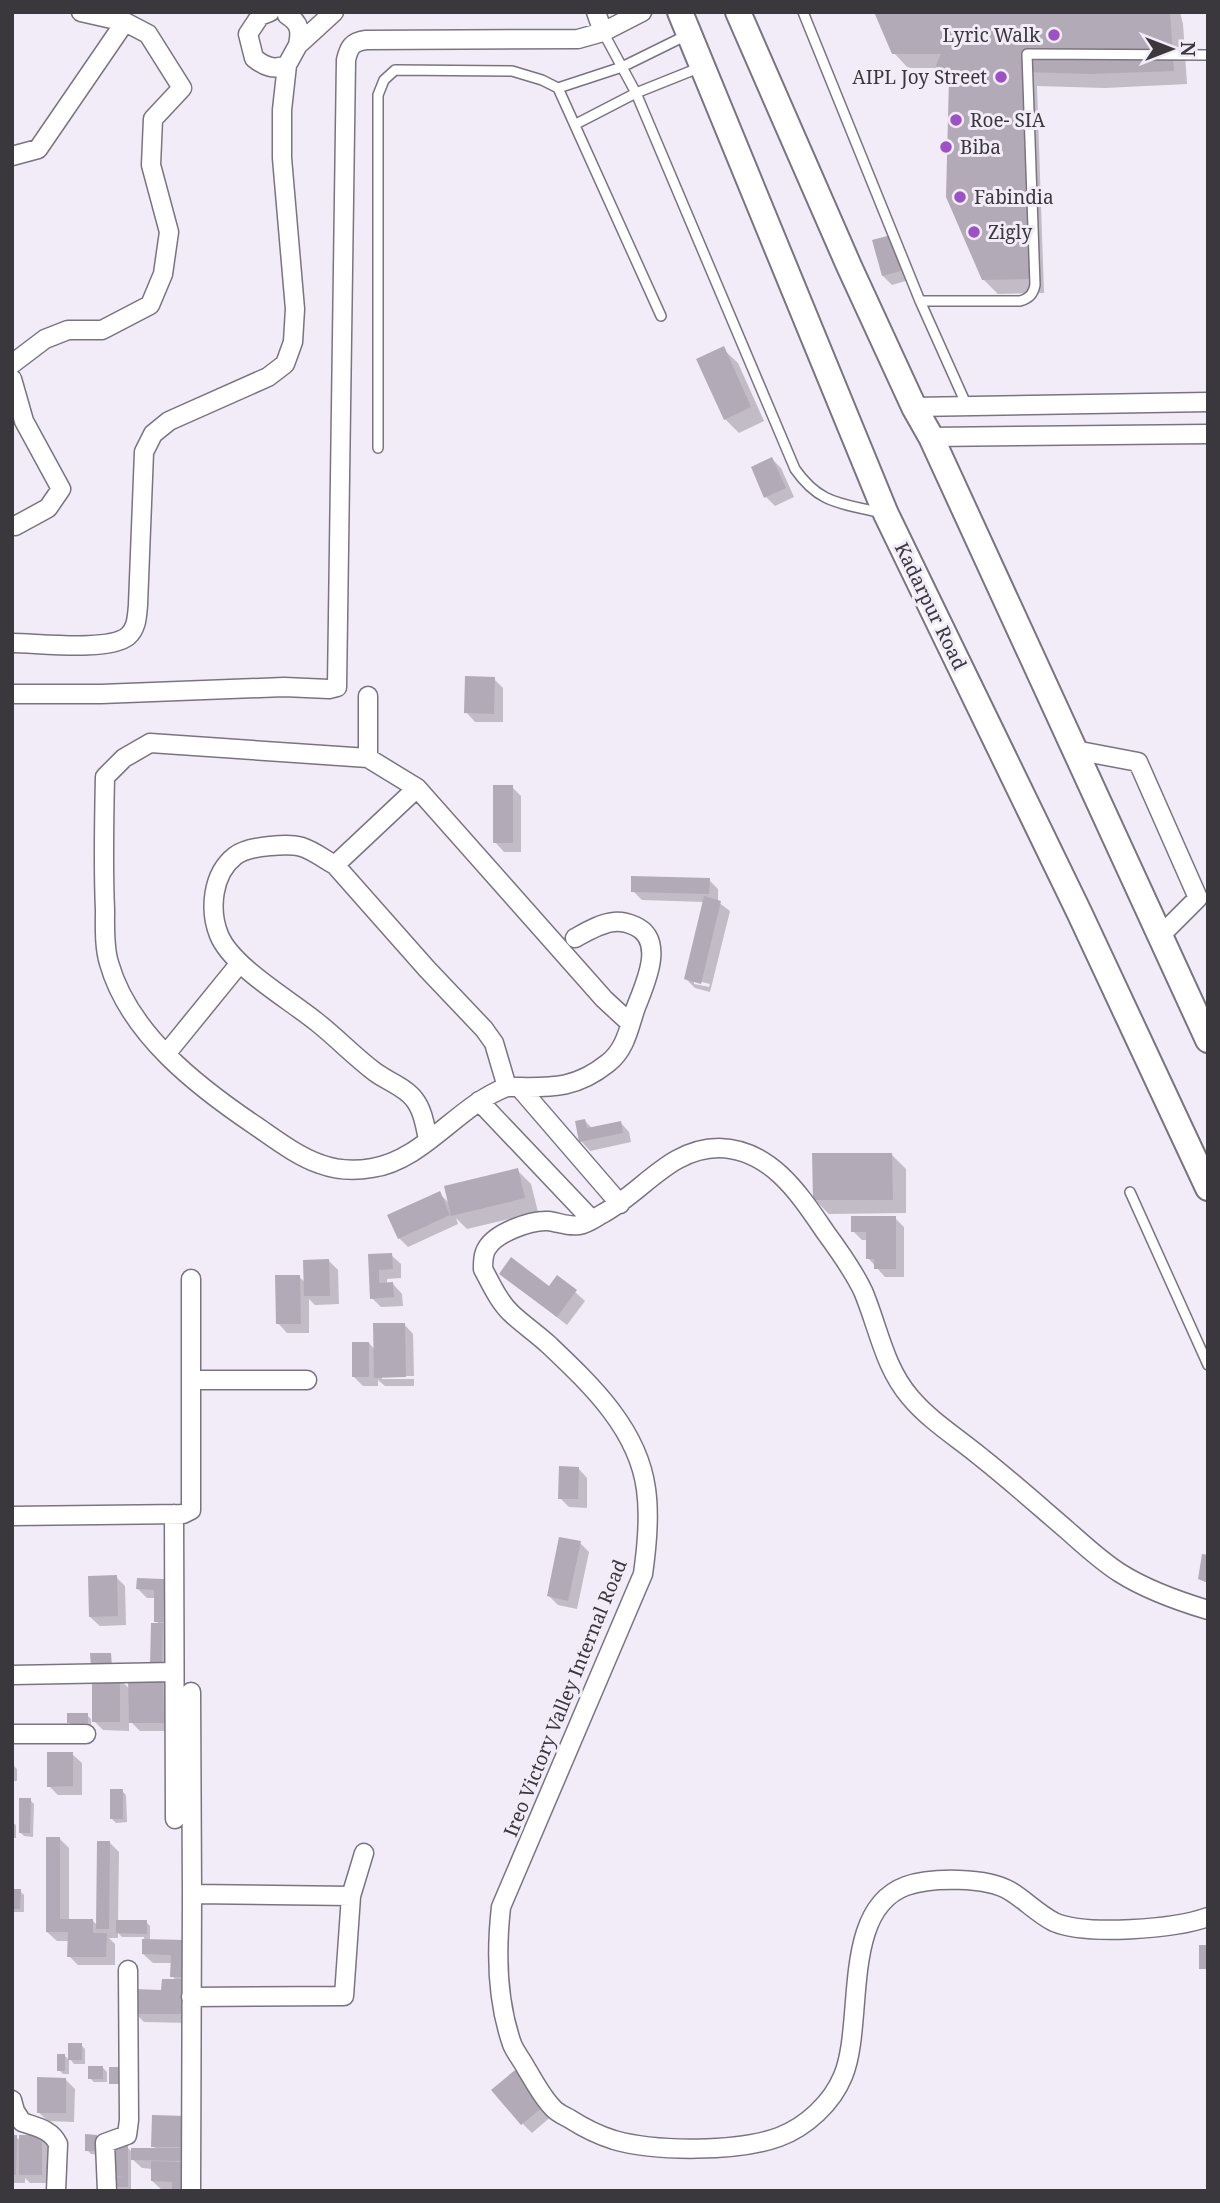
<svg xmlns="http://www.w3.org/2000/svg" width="1220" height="2203" font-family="'Noto Serif',serif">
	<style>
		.shadow { fill: #0003; fill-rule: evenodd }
		.building { fill: #b2abb7 }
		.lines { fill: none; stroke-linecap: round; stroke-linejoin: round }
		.lane-casing { stroke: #7b7480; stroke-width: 12 }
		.street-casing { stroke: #7b7480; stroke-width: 21 }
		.secondary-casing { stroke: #7b7480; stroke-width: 28 }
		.lane { stroke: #fff; stroke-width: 9 }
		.street { stroke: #fff; stroke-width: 18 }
		.secondary { stroke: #fff; stroke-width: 24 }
		.poi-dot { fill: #9c52c5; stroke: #f2ebf8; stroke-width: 2.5 }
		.labels { text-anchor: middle; stroke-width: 6; stroke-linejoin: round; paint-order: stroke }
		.poi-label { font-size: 19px; fill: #3a383d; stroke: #f2ebf8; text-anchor: start }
		.street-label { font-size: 19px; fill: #3a383d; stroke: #f2ebf8 }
	</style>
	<rect width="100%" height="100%" fill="#f2ebf8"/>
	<path class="shadow" d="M876,12H1180L1183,24L1187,84L1105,88L1037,86L1044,293L998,294L983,279L951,81L939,68H908L894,53Z
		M891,237L909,280L892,285L883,276Z
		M723,349L738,363L764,421L739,433L725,419Z
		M772,459L781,468L794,497L775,506L766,497Z
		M494,679L503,688V722H475L466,712Z
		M512,787L521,796V852H504L495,842Z
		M709,880L718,889V902L730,911L710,992L695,988L686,979L705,902L642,900L633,891ZM694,980L710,984L709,987L694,984Z
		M585,1121L592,1128L620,1122L629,1132L631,1142L590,1151L581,1141Z
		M892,1155L906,1169V1213L829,1214L814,1199Z
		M517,1170L531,1184L538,1212L467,1229L456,1218L458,1224L408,1247L399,1238L439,1193L450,1204Z
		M895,1218L904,1227V1277H885L868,1258V1240H862L853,1231Z
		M391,1255L401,1264V1278L387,1279V1285L393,1284L402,1294L403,1306L381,1307L372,1298L370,1256Z
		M329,1261L338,1270L339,1304L315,1305L309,1299V1333H287L278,1323L299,1277L305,1282Z
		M501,1274L550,1289L575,1292L585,1301L567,1325Z
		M404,1324L413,1334L414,1376H382V1379H414V1386H385L378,1380V1386H363L353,1376L369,1343L375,1350Z
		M578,1468L587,1478V1508L569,1507L560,1498Z
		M580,1543L589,1552L577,1609L558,1605L549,1596Z
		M116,1577L125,1586L126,1625L100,1626L90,1617Z
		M163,1580L173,1590L171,1674H161L160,1625L156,1621V1598H147L138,1589Z
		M119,1679L130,1689L163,1679L172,1688V1731H140L129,1720V1731L103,1730L94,1721Z
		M87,1715L91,1719V1727H73L69,1722Z
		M72,1754L82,1763V1795H58L49,1786Z
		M12,1764L17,1769V1781H12Z
		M122,1791L126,1795L127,1822L116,1823L112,1819Z
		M30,1800L34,1804L33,1837L24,1836L20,1832Z
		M12,1822L16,1825V1838H12Z
		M60,1839L69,1848V1920H92L98,1926L110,1843L119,1852L118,1922H146L150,1926V1941H184L192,2023L144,2022L135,2013L177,1981L172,1976V1963H153L143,1954L144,1937H122L118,1933V1938H109L115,1944V1965H78L69,1956V1941H57L47,1932Z
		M12,1890L20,1891L24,1895V1912H14L12,1910Z
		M81,2045L85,2049V2064H74L70,2059Z
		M65,2056L69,2060V2074H63L59,2070Z
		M103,2068L107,2072V2082H94L90,2078Z
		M66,2080L75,2089L74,2122L48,2121L38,2112Z
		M524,2081L553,2115L532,2133L523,2124Z
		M185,2117L190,2191L162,2190L152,2181L153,2169L142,2168L131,2158V2190L118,2191L114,2187L115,2147H127L132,2152L157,2150L153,2146Z
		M97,2136L101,2141V2155L91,2154L87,2150Z
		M12,2137H16L21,2141L42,2137L51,2146L50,2183H30L25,2178V2183H12Z"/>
	<path class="building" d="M874,12H1170L1174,71L1090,74L1023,72L1030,279L982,280L946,197L949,78L942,75L937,68L936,65L941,54H892Z
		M891,235L901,271L882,276L872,240Z
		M724,346L751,407L724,420L696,359Z
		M772,457L786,488L764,498L751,467Z
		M465,676L495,677L494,714L464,713Z
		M493,785H513V843H493Z
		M631,876L710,878L709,894L631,892Z
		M704,896L721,901L701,984L684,979Z
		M585,1119L587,1128L621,1121L623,1133L579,1142L575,1121Z
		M812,1153H892L893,1200H813Z
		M518,1168L525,1198L451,1216L444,1186Z
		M440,1191L450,1215L398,1239L387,1215Z
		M851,1216H896V1269H874V1259H866V1232H851Z
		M392,1253L393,1269L379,1270V1283L393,1282L394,1297L370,1299L368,1254Z
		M511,1257L549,1286L557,1275L577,1290L557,1317L499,1274Z
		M329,1259L330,1296H304L303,1260Z
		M275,1275H300L301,1324H276Z
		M373,1323H405L406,1377L374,1378Z
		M352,1342H369V1377H352Z
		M559,1466L579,1467L578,1499H558Z
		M559,1537L581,1541L568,1601L547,1596Z
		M1202,1554L1208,1555V1583L1198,1579Z
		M117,1575L118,1616L89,1617L88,1576Z
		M137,1578L164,1579L163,1622H154V1590L136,1589Z
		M151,1623H163L162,1666H150Z
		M90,1653H111L112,1667H91Z
		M92,1677H120V1722H92Z
		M128,1677H163L164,1723H129Z
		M67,1713H88V1723H67Z
		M47,1752H73V1786L47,1787Z
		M110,1789H123V1819H110Z
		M19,1798H31L30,1833H19Z
		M46,1837H60V1919H93V1933H107L106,1957H67L68,1932H46Z
		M97,1841H110L109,1929H96Z
		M12,1889H21L20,1909H12Z
		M116,1920H147V1934L116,1933Z
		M142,1939L185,1940L184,1977H170L171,1955L142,1954Z
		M1199,1945H1208V1969H1199Z
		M162,1979H184L183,2014H133L134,1989L161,1990Z
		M68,2043H82V2060H68Z
		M57,2054H65V2071H57Z
		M88,2066H103V2079H88Z
		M109,2067H125V2084H109Z
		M515,2070L545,2105L521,2125L491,2090Z
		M37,2077L66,2078V2113H37Z
		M152,2115L186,2116L185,2147H151Z
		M85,2134L97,2135V2151H85Z
		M12,2135H17L16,2175H12Z
		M19,2135H42V2175H19Z
		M113,2145H128V2187H113V2177H124L113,2176Z
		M131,2148H182V2161L131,2160Z
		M151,2161L182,2162V2191H172V2182L151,2181Z"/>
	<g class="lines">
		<defs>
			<path id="lane" d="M803,12L920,301H1020C1030,298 1033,294 1035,285L1027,54L1208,55
				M603,32L636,93L795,469C820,505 842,503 881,513
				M558,88L622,67L689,34
				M576,124L636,93L701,67
				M920,301L967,406
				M378,448V95L384,80L395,70L512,71L542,80L558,88L661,316
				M1130,1192L1208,1365"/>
			<path id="street" d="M81,12L125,22
				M270,12L260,16L248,34L254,58C265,67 274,70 287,65
				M287,12V15C300,23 301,31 298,45
				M596,12L603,32
				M12,156L38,149L125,22L148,34L182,88L153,119L151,165L169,232L163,274L150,305L102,330H68L45,339L12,364
				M12,379L24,421L61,489L48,508L15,526L12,525
				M914,407L1208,402
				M931,437L1208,434
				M12,643C38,643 109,652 128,636C137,628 137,616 138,605L144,452L153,434L169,421L268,377L285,364L293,342L295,309L282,158V110L287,65L298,45L334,12
				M12,694H101L284,687L329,689L337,687L346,60C349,47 352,42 366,40L578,39L603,32L642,12
				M368,696V758L417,788L604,999L630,1023
				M1075,750L1138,762L1198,898L1160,936
				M368,758L150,743L124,758L105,777C104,821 103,866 105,910C105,927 104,947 109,963C129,1034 198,1087 256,1126C275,1139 297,1156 320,1164C336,1170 355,1171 372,1168C424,1160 458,1105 507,1087L494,1043L484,1029L427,969L335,865C324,859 314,851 302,847C291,844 281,845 270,846C259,847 244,849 235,856C212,874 209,910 219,935C232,967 290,1000 318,1023C338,1039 355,1057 375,1072C387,1081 405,1087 414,1099C423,1110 425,1126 428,1139
				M335,865L417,788
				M166,1054L240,963
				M507,1087C548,1087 573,1091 608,1063C626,1049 629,1027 636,1007C645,984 666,940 635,926C628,923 621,921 614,922C601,923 586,932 575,938
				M519,1087L620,1204
				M479,1101L592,1220
				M191,1380H307
				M174,1514L175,1819
				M12,1516L183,1514L191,1510V1279
				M1208,1610C1178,1601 1147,1590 1120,1573C1101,1561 1084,1545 1067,1530C1039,1506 1011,1481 982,1458C958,1438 930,1421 910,1397C884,1367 878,1326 863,1291C853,1270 840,1252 826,1233C800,1195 771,1149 719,1148C670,1148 643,1192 602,1214C595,1218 587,1224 579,1225C568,1227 558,1222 548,1221C530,1220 496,1233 487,1248C483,1254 483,1262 483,1269C491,1284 499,1302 512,1314C524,1325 537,1334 549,1345C591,1385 638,1429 646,1489C650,1517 647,1546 643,1574L501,1907C496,1952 497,2001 512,2044C515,2052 522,2060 526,2068C534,2081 542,2097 553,2108C557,2113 565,2116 570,2119C584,2128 598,2135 614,2140C656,2152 738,2152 779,2137C806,2127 832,2103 843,2076C865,2023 840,1910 906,1886C931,1877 987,1877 1010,1891C1025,1900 1038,1914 1054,1922C1086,1936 1175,1929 1208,1917
				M12,1675L174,1672
				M191,1692L192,1894
				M12,1734H86
				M191,1997L344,1996L351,1896
				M12,2100L15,2111L22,2122C36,2127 51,2129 58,2144L56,2191
				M107,2191L105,2143L127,2135L129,2120L128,1970
				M191,2191L192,1894L351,1896L364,1853"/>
			<path id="secondary" d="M680,12L886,514L1079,912L1208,1188
				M738,12L849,266L914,407L931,437L1208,1040"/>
		</defs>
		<use href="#lane" class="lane-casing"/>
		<use href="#street" class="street-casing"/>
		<use href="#secondary" class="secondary-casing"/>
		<use href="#lane" class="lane"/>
		<use href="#street" class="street"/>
		<use href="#secondary" class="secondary"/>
	</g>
	<g class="poi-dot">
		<circle cx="1054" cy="35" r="7"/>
		<circle cx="1001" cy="77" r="7"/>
		<circle cx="956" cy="120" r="7"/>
		<circle cx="946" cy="147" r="7"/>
		<circle cx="960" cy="197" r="7"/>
		<circle cx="974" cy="232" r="7"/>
	</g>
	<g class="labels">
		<g class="poi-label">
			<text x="1040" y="42" text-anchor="end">Lyric Walk</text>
			<text x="987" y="84" text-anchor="end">AIPL Joy Street</text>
			<text x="970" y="127">Roe- SIA</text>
			<text x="960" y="154">Biba</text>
			<text x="974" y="204">Fabindia</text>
			<text x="988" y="239">Zigly</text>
		</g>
		<g class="street-label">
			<text transform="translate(931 606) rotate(64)" y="7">Kadarpur Road</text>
			<text transform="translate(565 1698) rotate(-68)" y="7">Ireo Victory Valley Internal Road</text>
		</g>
	</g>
	<rect width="1220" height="2203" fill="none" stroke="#3a383d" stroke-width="28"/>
	<g transform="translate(1171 49) rotate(90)" stroke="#f2ebf8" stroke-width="5" paint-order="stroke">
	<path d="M0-5L12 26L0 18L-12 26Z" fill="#3a383d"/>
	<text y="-10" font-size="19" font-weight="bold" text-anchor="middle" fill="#3a383d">N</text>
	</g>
</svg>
